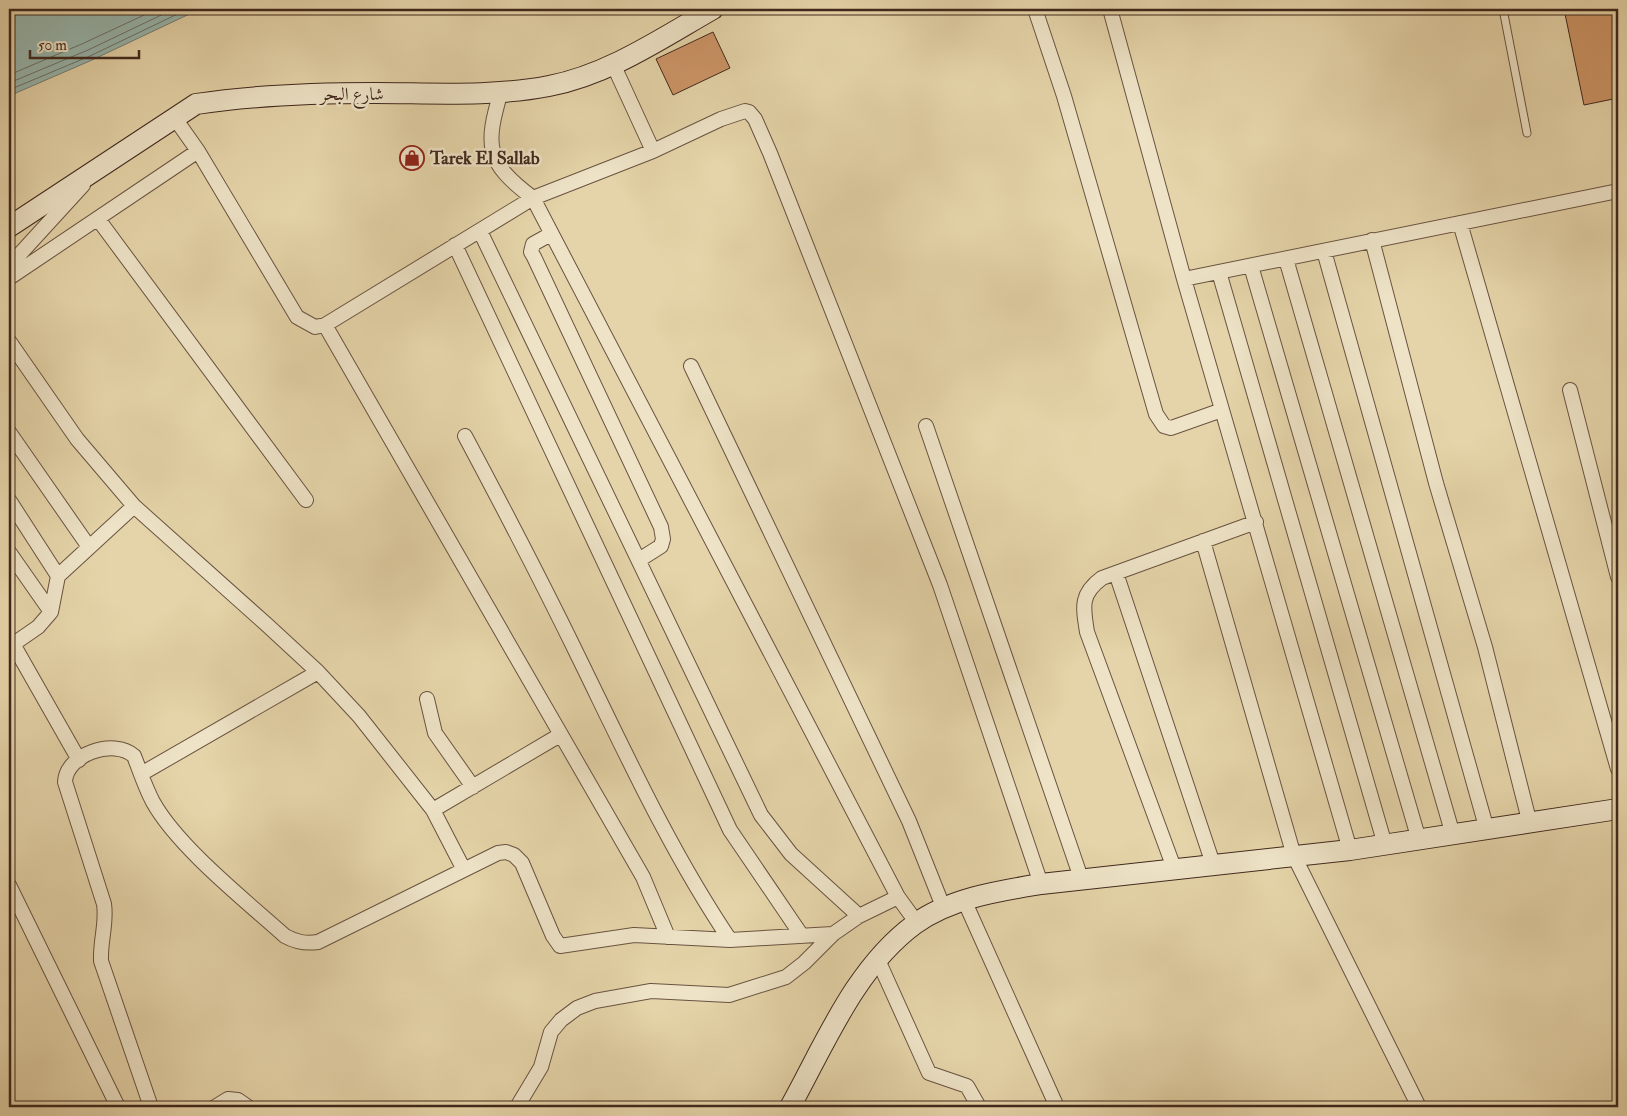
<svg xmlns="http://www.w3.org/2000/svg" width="1627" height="1116" font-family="'IM FELL Double Pica',Amiri,serif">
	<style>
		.water { fill: #97b7af; stroke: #747e75 }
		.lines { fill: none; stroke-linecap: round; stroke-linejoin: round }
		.shore { stroke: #6c7066; stroke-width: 1 }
		.building { fill: #cc9466; stroke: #40281d }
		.lane-casing { stroke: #695340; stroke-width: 9 }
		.street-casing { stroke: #695340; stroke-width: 16 }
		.secondary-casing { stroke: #40281d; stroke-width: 22 }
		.lane { stroke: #eee3c7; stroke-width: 7 }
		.street { stroke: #eee3c7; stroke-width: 14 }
		.secondary { stroke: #eee3c7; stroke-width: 20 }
		.labels { text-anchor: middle; stroke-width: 5; stroke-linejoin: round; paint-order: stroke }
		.street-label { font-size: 18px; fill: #40281d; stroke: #eee3c7 }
		.poi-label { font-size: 18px; font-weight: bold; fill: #40281d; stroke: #eee3c7; text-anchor: start }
	</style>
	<rect width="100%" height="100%" fill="#e5d4a9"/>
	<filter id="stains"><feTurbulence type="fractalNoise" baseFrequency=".004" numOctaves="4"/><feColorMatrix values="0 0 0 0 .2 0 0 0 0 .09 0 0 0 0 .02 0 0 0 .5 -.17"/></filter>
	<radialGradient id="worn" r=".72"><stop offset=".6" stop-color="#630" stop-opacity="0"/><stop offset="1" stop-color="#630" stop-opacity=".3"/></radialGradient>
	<path class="water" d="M9,9H200L92,60L9,96Z"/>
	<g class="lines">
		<path class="shore" d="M9,75L84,43L157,9
			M9,83L88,50L174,9
			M9,90L90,56L188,9"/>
	</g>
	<path class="building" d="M1564,9H1618V98L1584,105Z
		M713,32L730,68L673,95L656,59Z"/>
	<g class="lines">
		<defs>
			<path id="lane" d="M1503,9L1527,133"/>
			<path id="street" d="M1035,9L1064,96L1156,414L1164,426L1171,428L1222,410
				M1110,9L1184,279L1350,850
				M613,64L653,151
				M501,91C485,146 485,162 533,198L898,897
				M174,117L198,151L297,317L315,327L325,325L533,198L653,151L721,119L745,111L749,112L755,119L770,153L940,585L1041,884
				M98,219L306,500
				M1460,223L1618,769
				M480,231L761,815L791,854L859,916
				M551,234L533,244L531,252L534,257L661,527L663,539L661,546L639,560
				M1372,240L1436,483L1485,647L1530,824
				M455,245L730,830L802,936
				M1324,251L1487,830
				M1286,259L1453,835
				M9,266L83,185
				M1251,266L1419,840
				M1219,272L1385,845
				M9,278L198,151
				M1184,279L1618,191
				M325,325L643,877L668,937
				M9,341L77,439L134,506L266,624L318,672L359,716L433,810L463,868
				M691,366L909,821L944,909
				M1570,390L1618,577
				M926,426L1081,878
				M9,432L89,547
				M465,436C504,509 542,582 578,656C625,752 670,851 730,940
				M9,500L58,576
				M1203,541L1294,856L1419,1107
				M9,552L51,612
				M1116,573L1213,864
				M13,644L79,760
				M9,647L38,627L51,612L58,576L134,506
				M427,699L435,733L473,787
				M141,774L318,672
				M433,810L560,735
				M1174,868L1087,632C1083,607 1080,594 1102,578L1256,522
				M9,885L118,1107
				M964,900L1057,1107
				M878,960L929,1073L967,1086L979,1107
				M151,1107L101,961C100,941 107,923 104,904L65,782C66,754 114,738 134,756C140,771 145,787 153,802C178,847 246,901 285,936C296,942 305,944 318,942L498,853L506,852L514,855L522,863L553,936L560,946L634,935L730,940L833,934
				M215,1107L228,1099L238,1100L248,1107
				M517,1107L541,1067L551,1032L561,1020L577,1008L595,1001L651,991L729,995L786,977L804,963L833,934L859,916L898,897L917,923"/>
			<path id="secondary" d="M9,227L196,104C255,95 315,93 375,93C432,93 493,97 549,86C608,75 662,38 713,9
				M790,1107C825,1044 855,968 915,924C951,898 999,891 1041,884L1350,850L1618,809"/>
		</defs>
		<use href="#lane" class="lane-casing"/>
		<use href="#street" class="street-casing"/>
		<use href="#secondary" class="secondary-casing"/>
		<use href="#lane" class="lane"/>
		<use href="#street" class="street"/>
		<use href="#secondary" class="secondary"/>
	</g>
	<defs>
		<symbol id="shop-ring" viewBox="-11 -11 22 22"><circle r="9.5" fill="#eee3c7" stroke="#8f2418" stroke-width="1.5"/><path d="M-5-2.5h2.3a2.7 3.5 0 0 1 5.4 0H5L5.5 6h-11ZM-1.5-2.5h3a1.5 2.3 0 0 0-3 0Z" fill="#8f2418"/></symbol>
	</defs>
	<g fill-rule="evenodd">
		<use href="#shop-ring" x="398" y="144" width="28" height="28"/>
	</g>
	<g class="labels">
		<g class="street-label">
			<text x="352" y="100">شارع البحر</text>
		</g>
		<g class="poi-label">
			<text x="430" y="164">Tarek El Sallab</text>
		</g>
	</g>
	<rect width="1627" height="1116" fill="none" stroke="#e5d4a9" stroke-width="30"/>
	<rect x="10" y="10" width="1607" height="1096" fill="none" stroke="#40281d" stroke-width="2.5"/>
	<rect x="15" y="15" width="1597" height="1086" fill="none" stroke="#40281d"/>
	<path d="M30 50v8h109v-8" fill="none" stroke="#40281d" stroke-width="2.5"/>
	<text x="38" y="50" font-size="15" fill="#40281d" stroke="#eee3c7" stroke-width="4" paint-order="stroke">50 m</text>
	<rect width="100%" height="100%" filter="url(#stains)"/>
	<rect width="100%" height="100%" fill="url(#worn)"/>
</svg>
